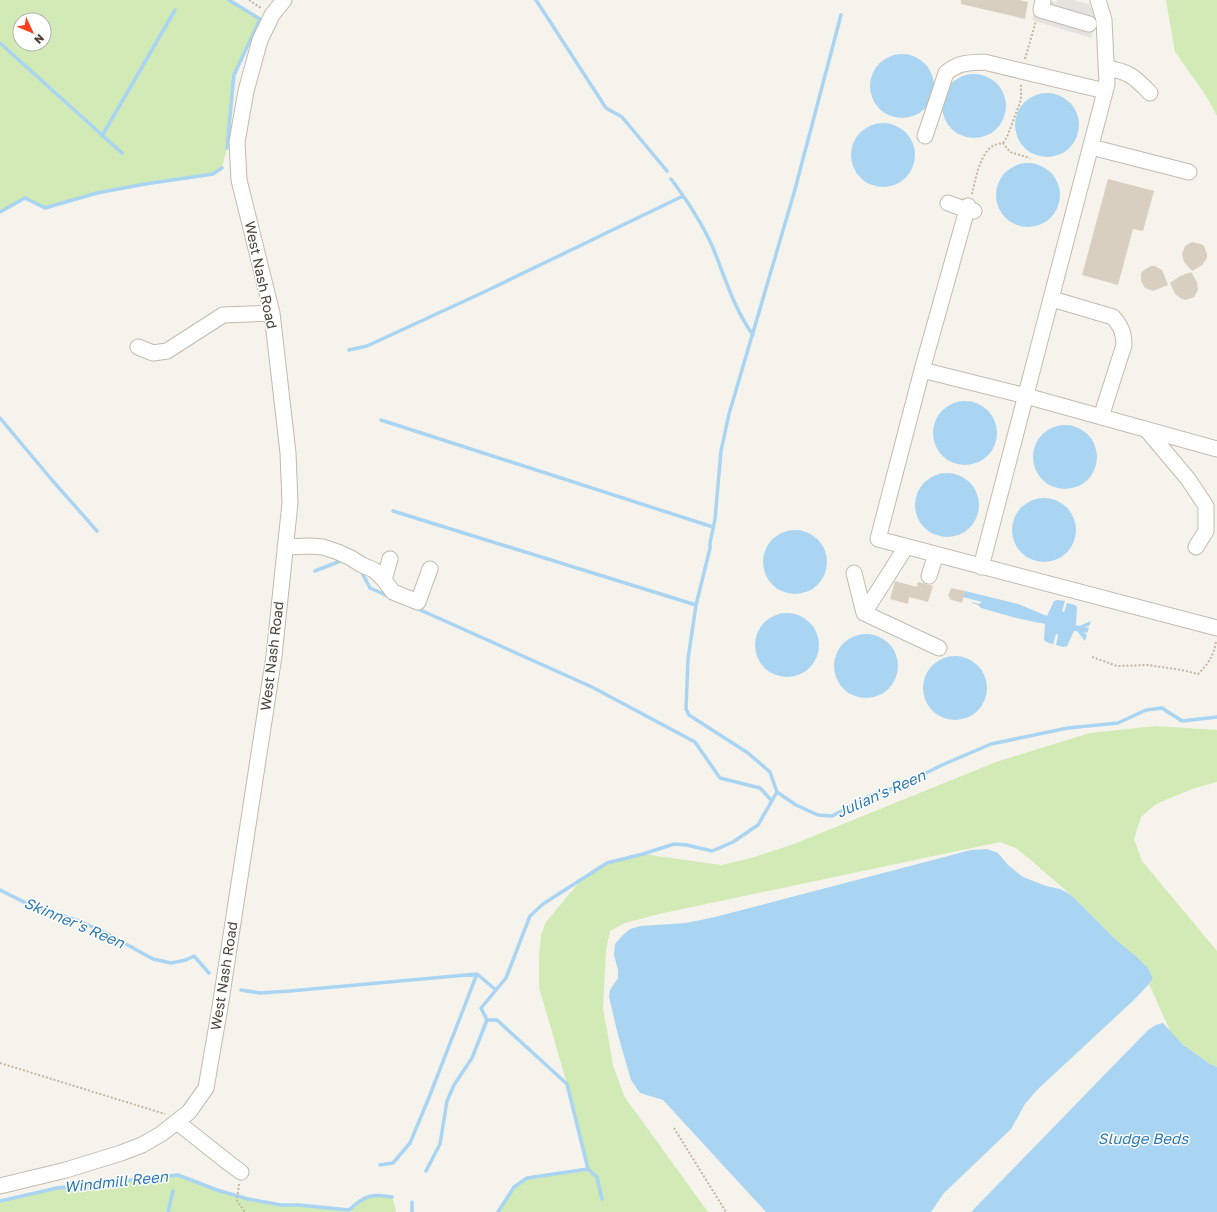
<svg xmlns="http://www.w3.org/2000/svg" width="1217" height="1212" font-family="'Golos Text',sans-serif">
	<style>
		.green { fill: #d2eab5; fill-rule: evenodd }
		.parking { fill: #e5e3e0 }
		.water { fill: #a9d4f2 }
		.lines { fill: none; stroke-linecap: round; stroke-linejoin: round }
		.stream { stroke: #a9d4f2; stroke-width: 3.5 }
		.building { fill: #d8cfc1 }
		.minor-casing { stroke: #c2bbae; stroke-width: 17 }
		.path { stroke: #c4b79f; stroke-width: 2; stroke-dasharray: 2 2; stroke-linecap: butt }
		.minor { stroke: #fff; stroke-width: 15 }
		.labels { text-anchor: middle; stroke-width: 3; stroke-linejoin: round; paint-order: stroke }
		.street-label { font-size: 14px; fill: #4b4439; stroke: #fff }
		.water-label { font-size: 15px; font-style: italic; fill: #2e7ab2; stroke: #fff }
	</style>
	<rect width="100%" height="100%" fill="#f6f3ec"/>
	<path class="green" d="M0,0H229L260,19L234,75L227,148L222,168L213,174L145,184L97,193L45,208L25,198L0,212ZM20,20H44V44H20Z
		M1166,0H1217V116L1205,94L1175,52Z
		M1155,726L1217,730V782L1192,789L1156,804L1141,817L1134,839L1142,861L1217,951V1067L1210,1064L1182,1044L1172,1035L1149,984L1153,978L1148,968L1138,958L1114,938L1071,895L1033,862L1016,848L1000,842L659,914L625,923L610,931L606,950L603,1008L613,1065L624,1096L708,1212H498L514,1187L527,1178L588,1168L567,1084L539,987V956L541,935L546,922L581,880L607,863L643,854L721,865L751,858L794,844L996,762L1090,733Z
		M178,1175L217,1190L248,1199L281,1205H299L349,1210C365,1195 370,1193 392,1197L396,1210V1212H0V1201L57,1188Z"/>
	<path class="parking" d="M1038,0H1048L1056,3L1057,0H1074L1089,4L1096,20L1091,38L1032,20Z"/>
	<path class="water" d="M870 86a32 32 0 1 1 64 0a32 32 0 1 1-64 0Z
		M942 106a32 32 0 1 1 64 0a32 32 0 1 1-64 0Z
		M1015 125a32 32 0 1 1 64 0a32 32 0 1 1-64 0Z
		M851 155a32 32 0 1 1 64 0a32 32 0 1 1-64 0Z
		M996 195a32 32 0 1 1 64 0a32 32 0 1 1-64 0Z
		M933 433a32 32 0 1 1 64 0a32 32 0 1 1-64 0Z
		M1033 457a32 32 0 1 1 64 0a32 32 0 1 1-64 0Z
		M915 505a32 32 0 1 1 64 0a32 32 0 1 1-64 0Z
		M1012 530a32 32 0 1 1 64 0a32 32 0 1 1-64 0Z
		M763 562a32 32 0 1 1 64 0a32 32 0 1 1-64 0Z
		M965,591L1018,604L1047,616L1054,601L1057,600L1065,601L1062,611L1064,612L1067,603L1075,605L1077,607L1076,625L1079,626L1091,621L1089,626L1084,627L1089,628L1087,633L1083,632L1087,635L1085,641L1077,631H1074L1067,646L1063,647L1056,645L1058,635L1056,634L1053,644L1046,642L1044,640L1045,624L1016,618L981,608L978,605L972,603V602L979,604L982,602L963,597Z
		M755 645a32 32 0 1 1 64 0a32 32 0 1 1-64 0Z
		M834 666a32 32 0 1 1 64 0a32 32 0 1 1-64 0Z
		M923 688a32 32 0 1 1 64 0a32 32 0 1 1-64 0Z
		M987,849L998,853L1008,865L1023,877L1046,886L1060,889L1071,895L1114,938L1138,958L1148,968L1153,978L1149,984L1136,998L1037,1090L1025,1104L1011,1129L944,1193L931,1212H766L663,1100L640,1093L631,1080L618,1035L609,997L610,990L618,978V970L614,955L615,944L622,936L630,929L641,926L686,923L715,917L971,850Z
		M1163,1023L1182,1044L1210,1064L1217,1067V1212H971L1148,1030L1156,1025Z"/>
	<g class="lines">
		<path class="stream" d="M536,0L606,108L622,117L667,171
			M0,43L122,153
			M102,136L175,10
			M227,148L234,75L260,19L229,0
			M671,179C686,199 703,225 713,248C725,277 734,309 753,335
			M0,212L25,198L45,208L97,193L145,184L213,174L222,168
			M349,350L367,346L484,292L683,196
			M0,418L52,480L97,531
			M381,420L713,527
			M393,511L696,605
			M315,571L343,560
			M361,571L370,588L390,597
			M416,608L592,687L695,742L720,778L760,788L772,801
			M777,792L770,772L748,753L689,715L686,709L688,659L696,605L710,548V543L715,519L721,451L729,414L794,193L841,15
			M0,890L32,906L79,921L106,933L153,959L171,963L186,960L194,956L209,973
			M241,990L260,993L290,991L477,974L496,990
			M487,1020H497L567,1084L588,1169L597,1177L602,1199
			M380,1165L393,1163L410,1143L428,1100L477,974
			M426,1171L440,1144L447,1101L454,1085L472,1058L487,1020L481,1008L506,978L530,916L543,904L607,863L643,854L674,844L687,845L712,851L733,842L758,825L777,792L796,805L818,815L832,816L871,795L900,786L942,765L991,744L1068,728L1118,723L1146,710L1162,708L1182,721L1217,717
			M0,1201L57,1188L178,1175L217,1190L248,1199L281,1205H299L349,1210C364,1196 372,1193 392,1197
			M168,1212L173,1191
			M412,1212V1202
			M498,1212L514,1187L527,1178L588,1169"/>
	</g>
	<path class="building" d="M961,0H1020L1028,2L1025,19L961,4Z
		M1108,179L1154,191L1143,231L1133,229L1118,285L1082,275Z
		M1192,242L1201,244L1204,246L1207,254V258L1202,265L1192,271L1184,262L1182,254L1185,246Z
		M1151,266H1155L1162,270L1168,285L1153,291L1145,288L1141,281V273L1144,270Z
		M1191,272L1197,282L1198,290L1194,297L1186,300L1182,299L1175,294L1170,283L1180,276Z
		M895,581L917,587L918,582L933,586L928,602L909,597L908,604L890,599Z
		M951,588L965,591L962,603L949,599L950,597L948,596Z"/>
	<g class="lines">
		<defs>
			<path id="minor" d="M1043,0L1041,10L1089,24
				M1106,68C1128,71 1135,77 1150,93
				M925,136L946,73C959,62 968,63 984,62L1105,91
				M1091,147L1189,172
				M948,203L967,210L974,211
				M1052,299L1113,317C1121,326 1124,333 1124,345L1101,417
				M138,347L153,353L167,351L223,315L272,313
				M922,370L968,206
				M1146,429L1188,479L1206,506V531L1196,547
				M1217,449L1026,396L922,370L878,539L1217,628
				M285,547L310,546L323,547L338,552L351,558L362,565L374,570L384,580L393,592L418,602L430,569
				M981,567L1107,84L1104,20L1098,0
				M854,573L864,613L939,648
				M929,576L936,554
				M384,580L390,559
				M864,613L906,547
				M177,1122L230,1164L241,1172
				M0,1186L66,1170L121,1153L142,1145L161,1134L189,1112L206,1088L220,1007L274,656L290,503L288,453L272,313L239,180L237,142L246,91L260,40L272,15L284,0"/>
		</defs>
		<use href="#minor" class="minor-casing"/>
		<path class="path" d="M249,0L261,8
			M1025,59L1036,21
			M1003,143L1007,137L1021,100V83
			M972,194C975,181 979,159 989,149C992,145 998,144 1003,143L1010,152L1030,158
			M1092,657L1117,666L1148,665L1182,670L1198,674C1208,664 1214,656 1216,641
			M0,1063L165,1114
			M674,1128L726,1212
			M239,1184L237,1201L245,1212"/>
		<use href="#minor" class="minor"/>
	</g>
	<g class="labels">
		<g class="street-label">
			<text transform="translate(261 275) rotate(78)" y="5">West Nash Road</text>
			<text transform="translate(272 656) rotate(-83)" y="5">West Nash Road</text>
			<text transform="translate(224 976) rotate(-81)" y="5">West Nash Road</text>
		</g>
		<g class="water-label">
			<text transform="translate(881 794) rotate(-24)" y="5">Julian's Reen</text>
			<text transform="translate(74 923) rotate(23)" y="5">Skinner's Reen</text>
			<text x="1143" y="1144">Sludge Beds</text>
			<text transform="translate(116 1182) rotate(-6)" y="5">Windmill Reen</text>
		</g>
	</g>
	<g transform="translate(32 32) rotate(134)"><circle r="19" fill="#ffffff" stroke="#b7b4b0"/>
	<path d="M0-3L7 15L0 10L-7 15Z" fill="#fc3f1d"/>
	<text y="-6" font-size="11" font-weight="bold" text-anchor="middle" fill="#4b4439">N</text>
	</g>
</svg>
